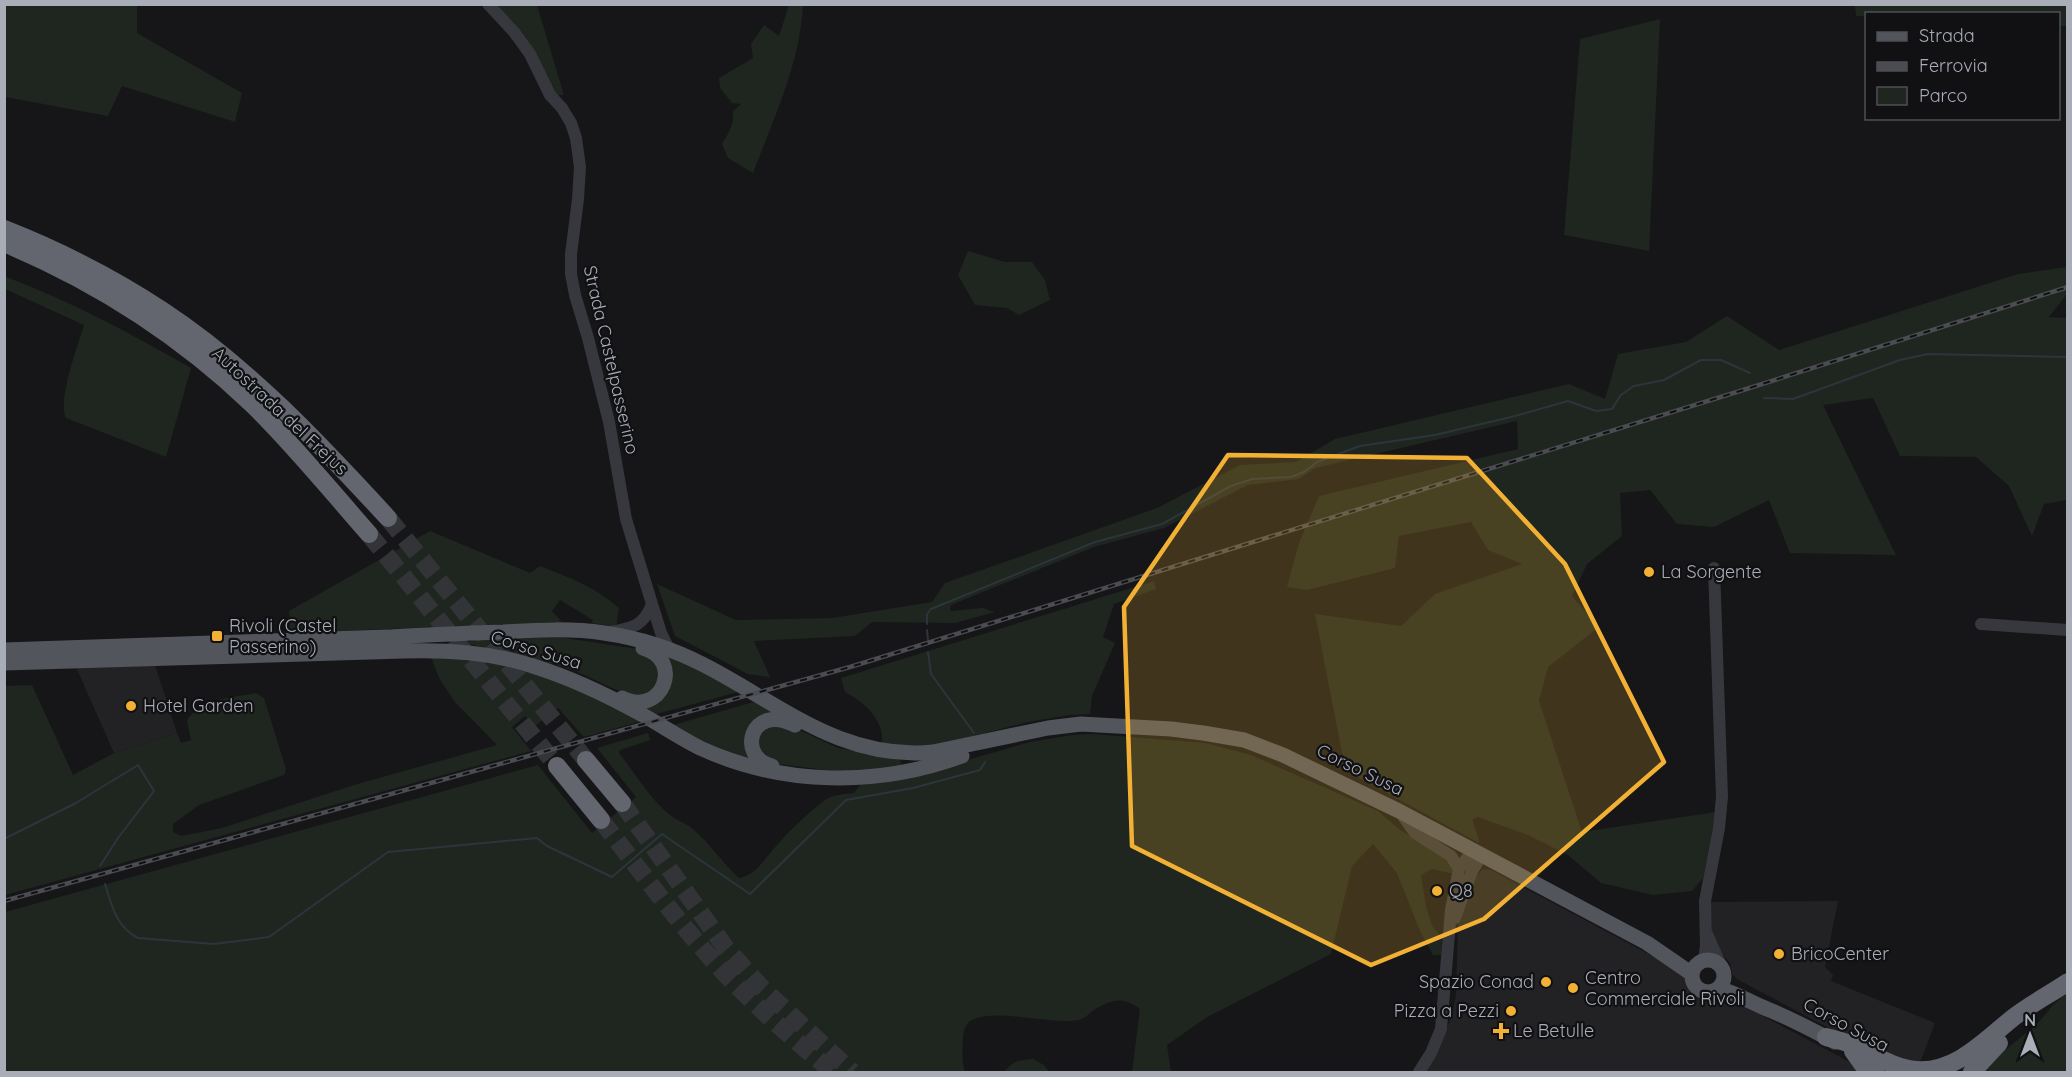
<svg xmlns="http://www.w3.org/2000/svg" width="2072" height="1077" font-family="Quicksand,sans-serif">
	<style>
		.built { fill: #222225 }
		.green { fill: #1e261f }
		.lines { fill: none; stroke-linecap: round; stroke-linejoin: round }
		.stream { stroke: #2c353c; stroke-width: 2 }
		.highway-tunnel { stroke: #333438; stroke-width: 18; stroke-dasharray: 18 9; stroke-linecap: butt }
		.minor { stroke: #37383d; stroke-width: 12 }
		.major { stroke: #53555c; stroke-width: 15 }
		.highway { stroke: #63666e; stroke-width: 18 }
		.rail-casing { stroke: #4a4c52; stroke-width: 4.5 }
		.rail { stroke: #111113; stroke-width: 2; stroke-dasharray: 7; stroke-linecap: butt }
		.marked { fill: #f2b134; fill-opacity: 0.2; stroke: #f2b134; stroke-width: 4.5; stroke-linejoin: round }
		.poi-dot { fill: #f2b134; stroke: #111113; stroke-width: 2 }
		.labels { text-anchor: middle; stroke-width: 4.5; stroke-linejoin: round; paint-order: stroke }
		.street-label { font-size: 18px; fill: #a8adb8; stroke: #111113 }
		.poi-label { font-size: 18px; fill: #a8adb8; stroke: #111113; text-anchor: start }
	</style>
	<rect width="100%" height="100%" fill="#161618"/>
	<path class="built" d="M155,665L177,733L114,753L76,667Z
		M1483,869L1491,870L1675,968L1688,979L1697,993L1709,999L1720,995L1727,997L1869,1072H1423L1443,1039L1452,1015L1456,995L1458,923L1474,877Z
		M1838,901L1825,967L1833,975L1831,981L1935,1023L1919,1065L1868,1049L1737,979L1732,974L1730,963L1716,948L1711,938L1709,902Z"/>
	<path class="green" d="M4,5H137V33L242,93L235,122L122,86L108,116L5,97Z
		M486,5H537L564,95H550L543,75Z
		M789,5H803C800,63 774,118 753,173L728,158L722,144C729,132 734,125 733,111L741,104L732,103L720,88L719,78L753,58L751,44L764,25L779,36Z
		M1855,5H2067V26H2059L2058,14H1866V16H1856Z
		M1660,19L1649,251L1564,235L1580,39Z
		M968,251L1005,262H1032L1045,280L1050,300L1019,315L1007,308L975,305L958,275Z
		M2067,267V294L2049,317L2067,318V500L2044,504L2032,536L2009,486L1976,457L1900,456L1873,398L1823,405L1896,555L1790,553L1769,500L1714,527L1677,524L1650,490L1620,493L1622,536L1587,564L1572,596L1599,627L1548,667L1539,701L1582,832L1716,812L1703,878L1692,891L1653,895L1601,883L1568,855L1528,835L1478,817L1473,819C1473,828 1479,834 1479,843L1359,778L1342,753L1315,614L1401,626L1435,594L1522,564L1488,550L1471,522L1399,536L1395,568L1307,590L1287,587L1299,543L1319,496L1518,449L1517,421L1315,468L1299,479L1248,485L1164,528L1094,547L951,605L950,611L983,608L995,612L955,623L872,622L855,636L754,641L770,677L748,674L675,636L657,584L736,620L832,618L932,602L945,583L1157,508L1240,465L1296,462L1335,439L1569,384L1605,399L1618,354L1686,342L1727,316L1779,350L2018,274Z
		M4,276C70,301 130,333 191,368L166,457L66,418C57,401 78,345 84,325L5,289Z
		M430,531L530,573L540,566C570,578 594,586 619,608L616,627L592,623L593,620L560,600L552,611L562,622L290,633L289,611Z
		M1154,581L1156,589L1114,604L1103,637L1115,643L1092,696L1090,714L1070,715L1028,722L936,746L882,745C885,720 865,703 845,692L841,678Z
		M559,637L637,649L661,668L658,686L642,697C615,693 595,678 569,669C535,658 500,652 465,643L476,639Z
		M661,652L680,660L738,692L653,715L635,705L658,698Z
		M431,657C447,658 462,658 478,660C535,668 591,695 642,721L584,737L558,708L535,726L525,716L512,727L531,751L5,895L4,686L32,685L73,775L114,753L177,733L181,743L191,740L187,720C202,698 231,698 256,693L264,698L286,769L284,775L199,805L173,824V832L181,836L222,828L354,785L497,745L455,702L439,678Z
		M757,701L779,714L764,715L752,758L741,759L670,726Z
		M764,724L791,726L838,748L900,758L901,764L898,768L885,770L832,771L772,763L759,755L756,734Z
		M648,733L650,740L620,750L619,753C636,774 649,798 670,815C677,821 687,823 694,830C710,844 723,863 739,878C756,876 767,855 778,844C787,833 815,806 827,799C836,794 845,794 854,793L861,784L894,781L1030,742L1072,735L1093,734L1206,743L1251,755L1378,811L1400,830L1449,858L1454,874L1432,869L1421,875L1426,906L1432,926L1442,938L1441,955H1433L1421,933L1397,873L1373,844L1352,866L1331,954L1207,1017L1167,1045L1171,1072H1132L1140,1009C1124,996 1111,999 1094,1010C1089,1014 1084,1019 1078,1020C1052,1026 986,1005 968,1023C964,1028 963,1034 963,1040C962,1051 962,1062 965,1072H5V912L538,765L592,833L636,797L597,748Z
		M2067,993V1072H1979L2038,1023L2053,1005Z
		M1033,1059L1044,1065L1049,1072H1004C1012,1061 1019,1060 1033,1059Z"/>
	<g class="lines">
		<path class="stream" d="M1764,398L1793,399L1900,360L1928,354L2068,357
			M927,624V614L931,609L1095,542L1162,524L1231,486L1252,479L1291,477L1304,472L1317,462L1360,446L1435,435L1515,416L1568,401L1596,411L1612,409L1621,395L1634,386L1664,380L1701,360H1721L1750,373
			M927,630L928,640
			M928,652L931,674L974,733
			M4,839L76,803L138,765L154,791L118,838L100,866
			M105,884C112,906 116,927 138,938L214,944L269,937L388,852L537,838L547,846L612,877L662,834L750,894L846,800L913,788L980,770L985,762"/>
		<path class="highway-tunnel" d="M388,518L586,760
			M369,534L557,766
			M622,803L725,947L762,988L852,1072
			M601,820C643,874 684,931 731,980C763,1013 798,1043 833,1072"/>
		<path class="minor" d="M488,4L514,32L530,54L550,95L562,108L571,123L576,138L580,167L578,199L571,254V274L575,295L588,338L609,422L626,519L652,604
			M1981,624L2068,630
			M610,632C632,628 644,626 652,604L661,633L669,649
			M1401,813L1415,833L1451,856L1459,869
			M1455,918L1472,871L1482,855
			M1707,934L1721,966
			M1704,961L1706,945L1705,901L1719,828L1722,797L1714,568
			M1419,1072L1431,1053L1441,1029L1451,910L1459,869L1467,858L1482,855"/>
		<path class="major" d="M4,650C132,646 260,642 388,637C427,635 465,633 503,632C537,630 571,628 604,633C639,638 673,649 704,665C780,704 842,761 933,752L1048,728L1081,724L1171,729L1203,733L1244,740L1283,755L1399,811L1647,943L1692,974
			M4,663L403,651C448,650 490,652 533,666C571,678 607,695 641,714C661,725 680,738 700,748C783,786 877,787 962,756
			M622,698C662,718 685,660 643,648
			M772,766C736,757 750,702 795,725
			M1692 976a16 16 0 1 1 32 0a16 16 0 1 1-32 0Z
			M1718,988C1736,993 1750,1002 1767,1009C1790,1018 1812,1030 1835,1042"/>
		<path class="highway" d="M4,229C60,251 113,278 163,311C248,367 319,443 388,518
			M4,243C97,282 180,335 253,405C294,445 331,491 369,534
			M586,760L622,803
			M557,766L601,820
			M1826,1037C1834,1039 1844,1041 1852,1045C1873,1054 1893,1068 1916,1070C1956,1073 1985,1040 2014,1017C2031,1004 2050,994 2068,982
			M1853,1051L1863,1065L1875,1072
			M1972,1072L1999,1043"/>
		<defs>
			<path id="rail" d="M4,901L850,667L1740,391L2068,287"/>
		</defs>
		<use href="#rail" class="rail-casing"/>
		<use href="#rail" class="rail"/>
	</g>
	<path class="marked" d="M1228,455L1467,458L1565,564L1664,762L1484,919L1371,965L1132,846L1124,607Z"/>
	<g class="poi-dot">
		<circle cx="1649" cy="572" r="6"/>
		<rect x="211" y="630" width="12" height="12" rx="3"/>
		<circle cx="131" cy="706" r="6"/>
		<circle cx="1437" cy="891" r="6"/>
		<circle cx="1779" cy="954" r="6"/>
		<circle cx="1546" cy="982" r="6"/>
		<circle cx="1573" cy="988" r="6"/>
		<circle cx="1511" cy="1011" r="6"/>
		<path d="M1498 1022h6v6h6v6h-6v6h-6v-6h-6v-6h6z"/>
	</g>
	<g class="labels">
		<g class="street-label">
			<text transform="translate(611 360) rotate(77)" y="6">Strada Castelpasserino</text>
			<text transform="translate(280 411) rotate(43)" y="6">Autostrada del Frejus</text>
			<text transform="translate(536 650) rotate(17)" y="6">Corso Susa</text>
			<text transform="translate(1360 770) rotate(26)" y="6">Corso Susa</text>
			<text transform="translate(1846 1025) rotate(28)" y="6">Corso Susa</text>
		</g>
		<g class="poi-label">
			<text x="1661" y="578">La Sorgente</text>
			<text x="229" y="632">Rivoli (Castel<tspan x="229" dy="21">Passerino)</tspan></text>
			<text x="143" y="712">Hotel Garden</text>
			<text x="1449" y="897">Q8</text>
			<text x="1791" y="960">BricoCenter</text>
			<text x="1585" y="984">Centro<tspan x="1585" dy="21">Commerciale Rivoli</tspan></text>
			<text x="1534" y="988" text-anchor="end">Spazio Conad</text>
			<text x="1499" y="1017" text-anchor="end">Pizza a Pezzi</text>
			<text x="1513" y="1037">Le Betulle</text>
		</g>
	</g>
	<rect width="2072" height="1077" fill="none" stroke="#a8adb8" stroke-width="12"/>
	<rect x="1865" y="12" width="195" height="108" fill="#111113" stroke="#4d4f55" stroke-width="1.5"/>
	<rect x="1877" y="32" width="30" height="9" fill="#53555c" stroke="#4d4f55" stroke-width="1.5"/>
	<text x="1919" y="42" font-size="18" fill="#a8adb8">Strada</text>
	<rect x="1877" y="62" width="30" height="9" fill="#4a4c52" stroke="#4d4f55" stroke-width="1.5"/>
	<text x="1919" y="72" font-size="18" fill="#a8adb8">Ferrovia</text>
	<rect x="1877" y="87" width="30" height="18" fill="#1e261f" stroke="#4d4f55" stroke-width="1.5"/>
	<text x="1919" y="102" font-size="18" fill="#a8adb8">Parco</text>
	<g transform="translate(2030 1035)" stroke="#111113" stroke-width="4.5" paint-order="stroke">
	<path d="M0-4.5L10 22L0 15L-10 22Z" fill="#a8adb8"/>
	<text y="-9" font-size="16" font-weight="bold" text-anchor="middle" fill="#a8adb8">N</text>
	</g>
</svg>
